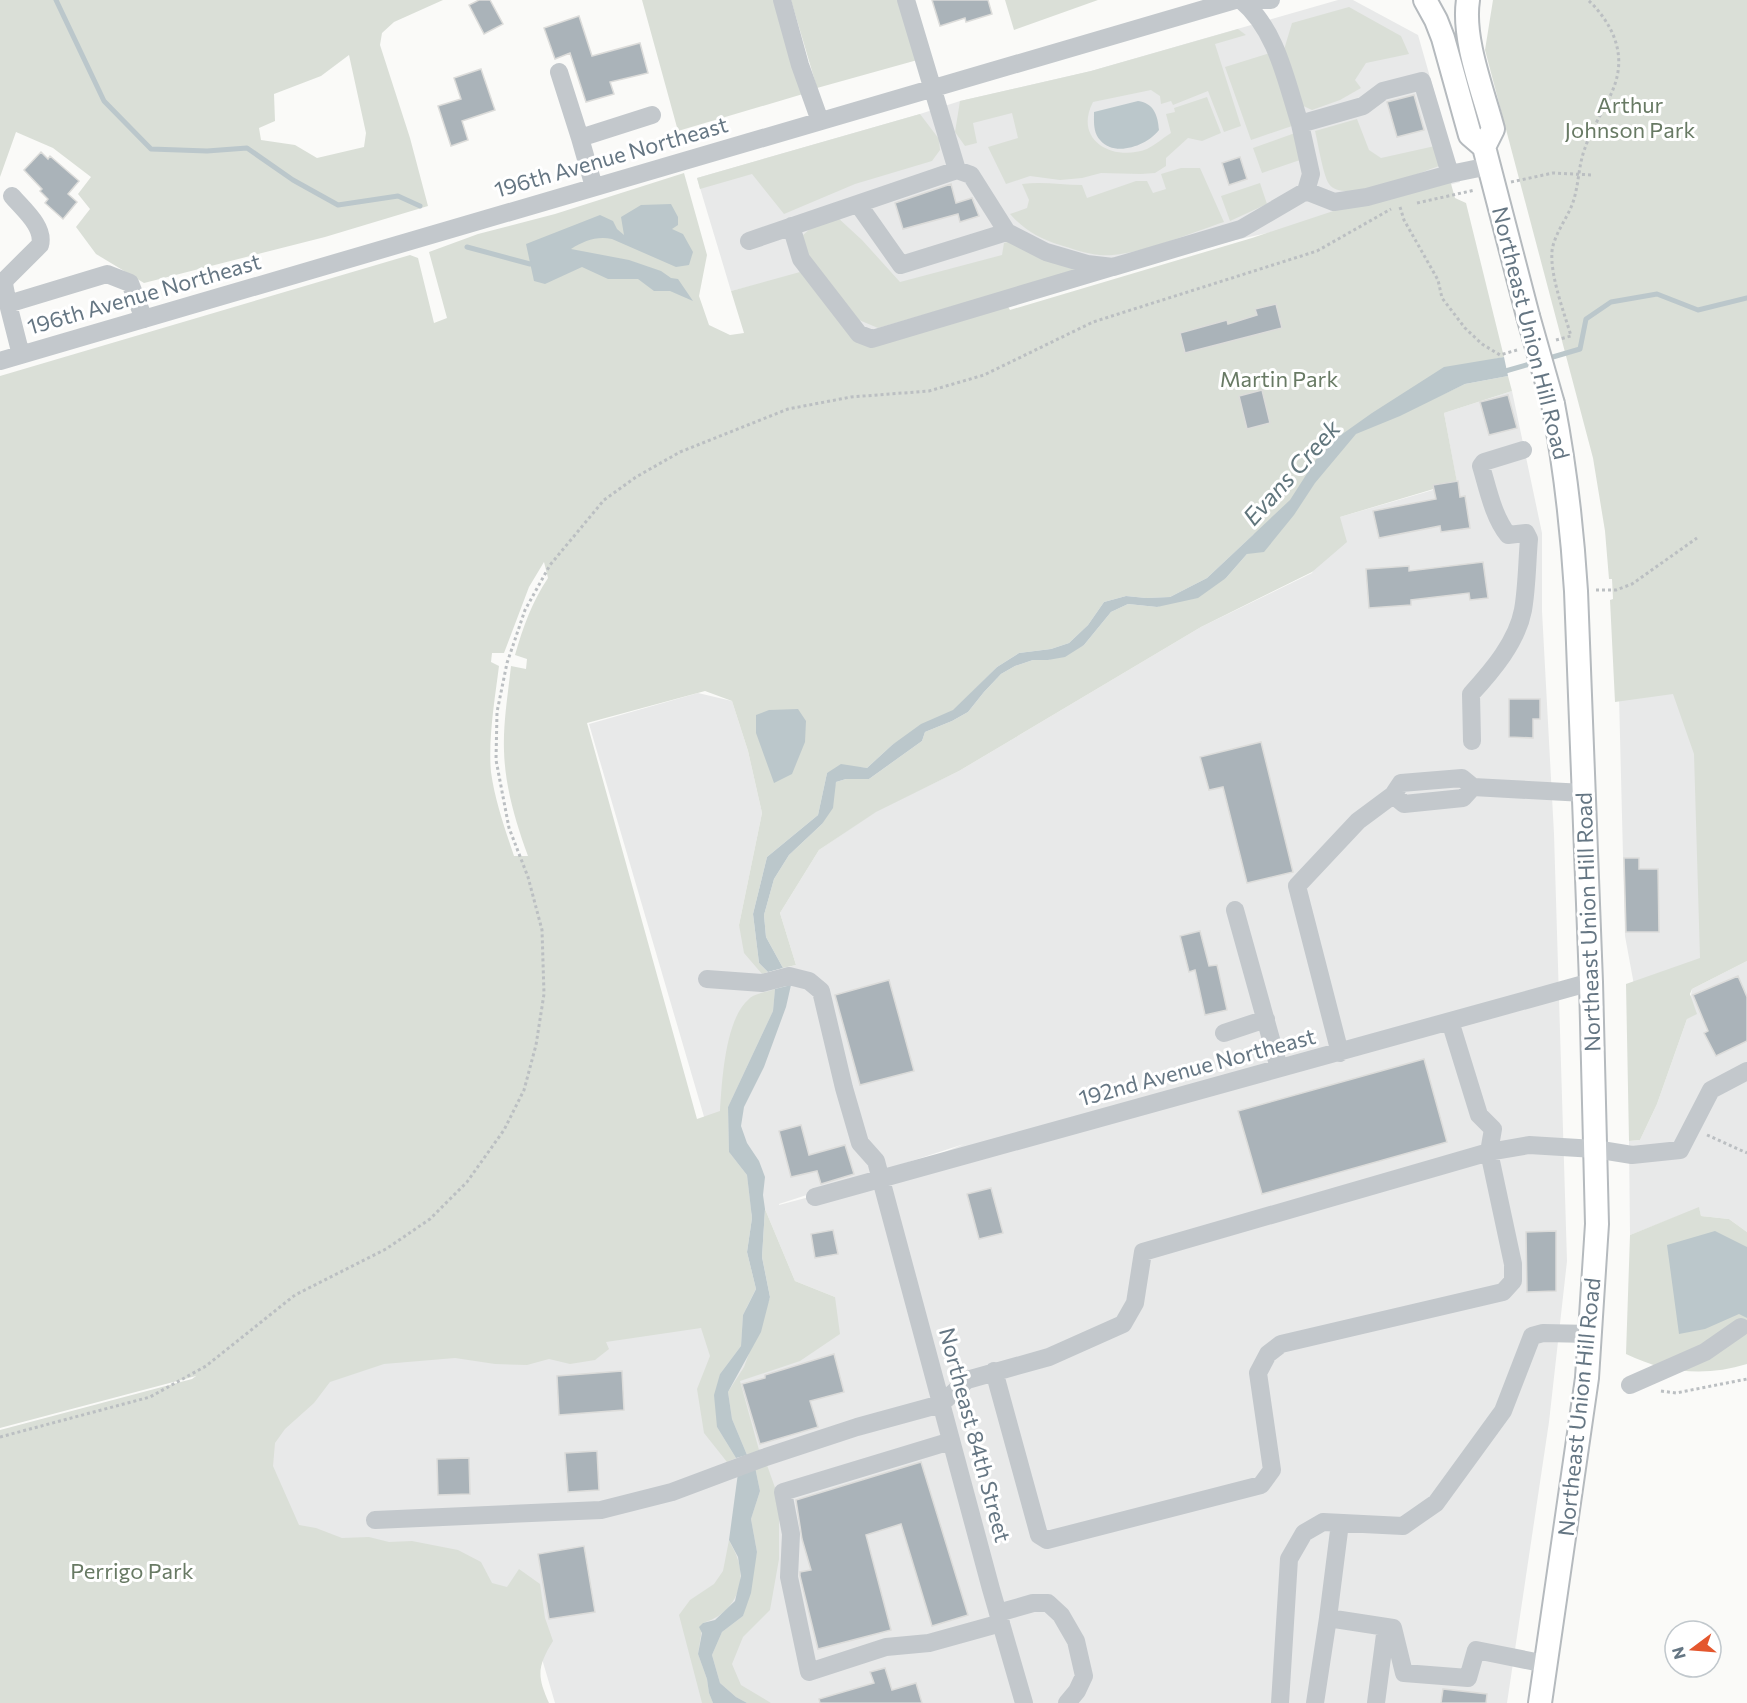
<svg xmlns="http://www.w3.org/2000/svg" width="1747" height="1703" font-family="Commissioner,sans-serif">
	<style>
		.built { fill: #e8e9e9; fill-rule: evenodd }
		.green { fill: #dadfd7; fill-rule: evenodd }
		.water { fill: #bbc7cb }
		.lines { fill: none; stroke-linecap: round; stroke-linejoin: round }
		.stream { stroke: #bbc7cb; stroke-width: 5 }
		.building { fill: #aab3b9; stroke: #dcdcda; stroke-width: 1.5 }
		.major-casing { stroke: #b5babe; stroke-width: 26 }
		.path { stroke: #bbbfc2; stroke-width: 3; stroke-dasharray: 3 3; stroke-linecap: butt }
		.minor { stroke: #c3c8cc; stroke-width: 18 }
		.major { stroke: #fff; stroke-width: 22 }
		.major-bridge-casing { stroke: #b5babe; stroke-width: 26; stroke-linecap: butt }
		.major-bridge { stroke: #fff; stroke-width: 22 }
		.labels { text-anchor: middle; stroke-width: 6; stroke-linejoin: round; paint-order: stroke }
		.park-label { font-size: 22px; fill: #687a64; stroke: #fff }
		.street-label { font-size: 22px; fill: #657683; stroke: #fff }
		.water-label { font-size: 24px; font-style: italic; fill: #60757c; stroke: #fff }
	</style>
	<rect width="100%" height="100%" fill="#fafaf8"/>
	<path class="built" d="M1338,0H1353L1418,35L1460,182L1290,228L1231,241L1007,305L863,380L779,279L731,291L697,178L920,114L960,101L1091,71Z
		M1512,391L1542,533V611L1554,834L1567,1261L1549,1422L1507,1703H555L527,1608L288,1543L268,1478L271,1408L342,1359L835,1297L795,1281L765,1209L734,1219L589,724L698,693L732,701L748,751L762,813L739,925L762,974L796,965L780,913L819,850L876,811L959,771L1201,627L1312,573L1340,517L1457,483L1444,413ZM964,1144L881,1178L779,1205V1204Z
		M1675,690L1698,749L1702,959L1634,985L1625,936L1619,696Z
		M1747,961V1232L1729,1219L1701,1216L1699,1208L1630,1235L1629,1141L1640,1140L1657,1104L1687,1019L1692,989Z"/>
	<path class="green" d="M0,0H443L394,22L382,33L380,45L410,138L428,206L325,237L144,283L96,254L76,227L90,209L78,194L91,177L53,148L16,132L0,177ZM349,55L366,133L364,147L317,158L295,145L261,140L259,128L275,121L274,94L321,76Z
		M642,0H776L803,94L678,131Z
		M791,0H902L921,59L817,88Z
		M1005,0H1098L1014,30Z
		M1493,0H1747V961L1692,989L1690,994L1697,1014L1687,1019L1657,1104L1640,1140L1629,1141L1626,984L1700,958L1694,754L1673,694L1615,702L1610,600L1613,599L1612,579H1609L1605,531L1593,458L1485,50Z
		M1349,7L1401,36L1409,54L1366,63L1355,80L1361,88L1340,100L1312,110L1301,105L1283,53L1292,23Z
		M1238,29L1246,35L1215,44L1241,126L1224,132L1208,91L1173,105L1171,101L1161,104L1160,96L1151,90L1093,102C1073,140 1113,162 1147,149C1155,145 1163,138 1171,133L1166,114L1175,112L1174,108L1207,97L1221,133L1202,141L1188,138L1166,158V166L1155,173L1141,174L1101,173L1082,178L1060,180L1030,176L1006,184L988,147L1018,138L1012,113L973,123L977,143L965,146L955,132L960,101L1091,71Z
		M1270,53L1295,125L1251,140L1225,67Z
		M920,114L939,139L940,150L932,161L855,184L784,214L752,174L700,189L697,178Z
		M1357,119L1369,150L1381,158L1435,146L1439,166C1419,173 1343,205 1329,184C1323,175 1318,143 1315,131Z
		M1295,133L1300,160L1262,173L1253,148Z
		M1181,168H1200L1224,222C1190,233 1134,258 1100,255C1087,254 1073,249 1060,245C1040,239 1024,230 1010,214L1027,208L1029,200L1022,184C1042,181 1062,185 1082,185L1087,198L1136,181H1147L1153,193L1166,189L1161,174Z
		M684,173L707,255L699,296L709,325L730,335L744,333L731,291L800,272L856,338L1007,305L1010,310L1252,238L1448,173L1455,198L1466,203L1504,357L1495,359L1431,400L1465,384L1508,376L1512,391L1444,413L1457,482L1340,517L1347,542L1312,572L1201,627L959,771L876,812L819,850L780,913L796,965L783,968L766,937L764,915L774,879L789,855L822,824L836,782L846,779H869L922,741L925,732L952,721L968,712L984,692L1001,674L1015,666L1033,660H1048L1084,645L1111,612L1128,604L1157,607L1226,578L1247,554L1254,534L1207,578L1170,597L1146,598L1126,596L1104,602L1088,625L1069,643L1051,649L1019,653L997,667L952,712L892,745L867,768L854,767L827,773L818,815L767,857L753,914L759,963L768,972L762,974L744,953L739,925L762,813L748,751L732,701L705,691L587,723L697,1119L720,1111C722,1081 725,1019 749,999C754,993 768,992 775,989L773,1011L728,1107L729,1152L747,1175L752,1218L747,1252L756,1289L743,1315L741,1346L720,1374L717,1427L736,1458L727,1462L704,1433L697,1389L710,1356L701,1328L606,1342L609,1349L595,1360L570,1364L549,1359L527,1365L495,1364L455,1358L384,1364L330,1382L314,1403L285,1429L275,1443L273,1466L299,1525L316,1528L342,1538L369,1537L389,1542L412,1541L458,1550L481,1562L492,1583L507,1587L519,1569L540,1584L545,1618L553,1641C537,1667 537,1676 549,1703H0V1430L192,1379L196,1376L0,1428V376L410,255L418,258L434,323L447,318L429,252L478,234L555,214ZM544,562L548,578C532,602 523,627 515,655L527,659L526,669L511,666C508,694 503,723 504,751C505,787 516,823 528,856H514C505,829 495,801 491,772C488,739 495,698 499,666L491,662L492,653H504L529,587Z
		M1260,183L1267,204L1230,221L1221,196Z
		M837,217L862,240L900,282L1002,255L1004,243L1010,241L1077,270L878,328L859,320L807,256L803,235L818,222Z
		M1699,1207L1701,1216L1729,1219L1747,1232V1364C1705,1377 1665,1373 1626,1354L1630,1235Z
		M765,1209L795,1281L835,1297L840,1334L800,1361L740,1381L759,1450L747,1455L732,1419L728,1392L744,1367L770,1297L762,1257Z
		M767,1465L779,1499V1559L770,1610L743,1637L732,1664L741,1685L771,1703H747L736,1697L720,1683L712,1655L722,1632L743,1616L757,1552L751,1519L760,1491L755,1467Z
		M729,1540C731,1545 735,1551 737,1557C748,1586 732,1615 703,1623L698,1654L707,1679L709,1693L713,1703H702L679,1615L690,1600L714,1584L723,1571Z"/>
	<path class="water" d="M1138,101C1154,103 1158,116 1159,130C1148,145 1115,158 1100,140C1093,132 1094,122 1094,112Z
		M671,204L678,217V225L672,229L683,234L693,252L689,265L676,267L612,239C596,236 584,241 571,249L629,260L661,271L671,278L678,279L693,301L670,291H654L638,279H608L582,267L545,284L534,281L526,244L600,215L613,221L617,229L624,235L621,217L641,205Z
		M1504,357L1508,376L1465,384L1400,416L1356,434L1315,483L1294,515L1264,552L1247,554L1226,578L1198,598L1157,607L1128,604L1111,612L1084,645L1065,657L1048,660H1033L1015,666L1001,674L984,692L968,712L952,721L925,732L922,741L869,779H846L836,782L833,808L822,824L789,855L774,879L764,915L766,937L783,968L768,972L759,963L753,914L767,857L818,815L827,773L841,764L867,768L892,745L921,724L953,710L997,667L1019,653L1051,649L1069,643L1088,625L1104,602L1126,596L1146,598L1170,597L1207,578L1290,500L1324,447L1372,413L1444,367Z
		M798,709L806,721L805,742L792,774L774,783L756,733V715L769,710Z
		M791,985L786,1007L764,1067L744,1107L741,1126L747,1143L759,1161L765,1177L763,1195L765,1209L762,1257L770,1297L761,1332L728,1392L732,1419L747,1455L736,1458L717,1427L714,1395L720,1374L741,1346L743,1315L756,1289L747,1252L752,1218L747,1175L729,1152L728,1107L773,1011L775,989Z
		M1715,1231L1747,1247V1318L1739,1314L1705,1329L1679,1334L1667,1245Z
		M755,1467L760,1491L751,1519L757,1552L751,1593L743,1616L722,1632L712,1655L720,1683L736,1697L747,1703H713L709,1693L707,1679L698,1654L702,1633L699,1627L703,1623L715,1620L735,1601L741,1576L738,1557L729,1540L738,1473Z"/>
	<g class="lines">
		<path class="stream" d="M56,0L104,101L151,149L207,151L247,148L293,180L338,205L398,196L420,206
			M467,247L530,264
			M1546,359L1580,349L1586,319L1611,302L1657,294L1698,310L1747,298
			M1502,372L1537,362"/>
	</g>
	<path class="building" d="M479,0H490L503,24L484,34L469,5Z
		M932,0H988L992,14L966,22L965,18L940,26Z
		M579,16L592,56L640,43L648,73L610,82L614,94L586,102L570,53L555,59L544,28Z
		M481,69L495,110L462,121L468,140L451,146L438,106L461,99L454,78Z
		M1414,95L1424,130L1397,137L1387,102Z
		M41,152L48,159L50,156L79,181L68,194L77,202L63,219L45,203L48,199L40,191L42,189L24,170Z
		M1240,157L1247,179L1229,185L1222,163Z
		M951,184L956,203L972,198L979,216L960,222L958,214L903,229L895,203Z
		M1276,304L1282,328L1185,353L1180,333L1227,320L1228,324L1257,315L1255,309Z
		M1262,390L1270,423L1247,429L1239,396Z
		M1508,395L1517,428L1489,435L1480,402Z
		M1458,481L1460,497L1465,496L1470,528L1441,532L1440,526L1379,538L1373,511L1436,499L1433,485Z
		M1483,562L1488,598L1470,600L1469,593L1411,600V605L1369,608L1366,569L1409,566V571Z
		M1509,699H1540V719H1533V738L1509,737Z
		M1261,742L1293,872L1247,883L1223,787L1209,790L1200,757Z
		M1624,858H1639V869H1658L1659,932H1626Z
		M1200,931L1209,966L1217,965L1227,1010L1205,1015L1195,970L1189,972L1180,936Z
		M1738,976L1747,997V1041L1716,1056L1704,1033L1708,1031L1693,995Z
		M889,980L914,1071L860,1085L835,995Z
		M1424,1059L1447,1142L1262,1194L1238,1111Z
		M801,1125L809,1155L845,1145L854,1174L821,1184L817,1171L791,1177L779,1131Z
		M991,1188L1003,1233L979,1239L967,1194Z
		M833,1230L838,1254L815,1258L811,1234Z
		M1556,1231V1291L1527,1292L1526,1232Z
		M834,1354L844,1392L810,1401L818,1427L760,1444L742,1384L765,1378V1375Z
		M622,1371L624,1410L559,1415L557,1376Z
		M597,1451L599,1490L568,1492L565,1453Z
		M469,1458L470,1494L438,1495L437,1459Z
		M921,1462L968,1615L932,1626L901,1524L866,1535L891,1630L818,1649L800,1576V1572L811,1570L802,1539L796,1500Z
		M584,1546L595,1612L549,1619L538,1554Z
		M885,1668L892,1690L916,1683L922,1703H820L819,1699L874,1683L870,1672Z
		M1443,1689L1487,1694L1486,1703H1441Z"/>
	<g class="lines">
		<defs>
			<path id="major" d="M1425,0L1436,20L1443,38L1470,135L1484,147L1528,316
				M1468,0C1462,39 1483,91 1493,129L1484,147
				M1540,1703L1587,1378L1597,1224L1591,982L1576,591C1572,527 1565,466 1553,404"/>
		</defs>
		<use href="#major" class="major-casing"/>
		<path class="path" d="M1511,182L1553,173L1593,175
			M1417,203L1475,190
			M1400,207L1404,220L1438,280L1442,298L1465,328L1482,344L1500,355L1517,350
			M1556,340L1571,336C1564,312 1550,276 1552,251C1554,235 1566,220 1572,205C1579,187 1578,166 1585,148C1598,109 1631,82 1614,37C1609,24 1599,10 1588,0
			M1596,590H1616L1632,584L1697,538
			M1707,1135L1747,1153
			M1661,1391L1676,1393L1747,1379
			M0,1437L150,1397L206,1366L295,1295L386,1249L430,1219L467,1182L504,1130L524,1090L536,1045L544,994L542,930L528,877L509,828L496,760L497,712L507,663L525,610L550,565L604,500L636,477L680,452L788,409L851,397L929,391L984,375L1093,322L1317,251L1391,209"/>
		<path class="minor" d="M782,0L800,65L820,121
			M1241,0C1277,30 1286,81 1300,124L1363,106L1383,91L1422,81L1450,174L1489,166
			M1253,0H1271
			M559,72L580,138
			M594,187L580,138L652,115
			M1306,191L1334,202L1367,197L1450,174
			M858,204L901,265L1007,232L971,175L957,170
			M791,226L801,259L859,334L872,339L1113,267
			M1007,232L1046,252L1087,264L1113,267L1241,229L1306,191L1311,174L1300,124
			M749,241L957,170L906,0
			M8,304L4,284L6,279L40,245C45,227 23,209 12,196
			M21,355L8,304L107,274L130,283L144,319
			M0,361L1235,0
			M1472,741L1471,694C1492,671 1517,642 1523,610C1527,587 1527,562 1529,539L1526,533L1508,535C1493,516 1488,489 1481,466L1484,462L1523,450
			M1393,795L1404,804L1463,798L1473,787
			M1235,910L1279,1068
			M707,979L762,983L789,976L809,981L821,991L844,1088L860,1143L876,1161L991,1589L1024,1703
			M1224,1033L1266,1019
			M1340,1053L1297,886L1358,821L1393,795L1401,783L1462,778L1473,787L1584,793
			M815,1197L1591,982
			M994,1371L1039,1535L1047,1540L1261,1485L1272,1470L1258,1373L1268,1354L1281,1344L1503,1292L1513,1281V1264L1489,1152L1493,1129L1479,1115L1450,1021
			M1630,1385L1705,1352L1741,1327
			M951,1441L783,1492L791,1534L789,1577L809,1672L886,1647L929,1643L1001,1623
			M375,1520L601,1510L672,1492L763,1458L857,1427L941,1404L967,1380L1049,1357L1123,1324L1135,1303L1143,1252L1489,1152L1529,1145L1595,1149L1632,1155L1680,1150L1711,1090L1747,1071
			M998,1613L1033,1603H1048L1061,1615L1076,1641L1084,1676L1077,1691L1067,1703
			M1328,1618L1340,1523
			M1280,1703L1289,1559L1304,1533L1323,1522L1403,1526L1436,1503L1503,1411L1532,1336L1543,1333L1591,1334
			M1315,1703L1328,1618L1393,1628L1404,1673L1468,1678L1476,1650L1546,1664
			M1376,1703L1386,1627"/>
		<use href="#major" class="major"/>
		<defs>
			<path id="major-bridge" d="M1528,316L1553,404"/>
		</defs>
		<use href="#major-bridge" class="major-bridge-casing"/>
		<use href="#major-bridge" class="major-bridge"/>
	</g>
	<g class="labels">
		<g class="park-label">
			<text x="1630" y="113">Arthur<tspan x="1630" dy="25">Johnson Park</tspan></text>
			<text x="1279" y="387">Martin Park</text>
			<text x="132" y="1579">Perrigo Park</text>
		</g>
		<g class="street-label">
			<text transform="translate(611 157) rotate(-16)" y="8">196th Avenue Northeast</text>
			<text transform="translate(144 294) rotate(-16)" y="8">196th Avenue Northeast</text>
			<text transform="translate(1531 333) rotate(76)" y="8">Northeast Union Hill Road</text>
			<text transform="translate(1588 922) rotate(-92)" y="8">Northeast Union Hill Road</text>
			<text transform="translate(1197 1067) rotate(-15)" y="8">192nd Avenue Northeast</text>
			<text transform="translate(1579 1407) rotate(-84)" y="8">Northeast Union Hill Road</text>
			<text transform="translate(975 1435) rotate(75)" y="8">Northeast 84th Street</text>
		</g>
		<g class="water-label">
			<text transform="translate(1292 473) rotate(-48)" y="8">Evans Creek</text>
		</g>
	</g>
	<g transform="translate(1693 1649) rotate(254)"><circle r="28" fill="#ffffff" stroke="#c1c8cd" stroke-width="1.5"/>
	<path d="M0-4.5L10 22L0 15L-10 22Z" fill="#e4572e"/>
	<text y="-9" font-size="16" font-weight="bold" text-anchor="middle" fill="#657683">N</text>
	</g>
</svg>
